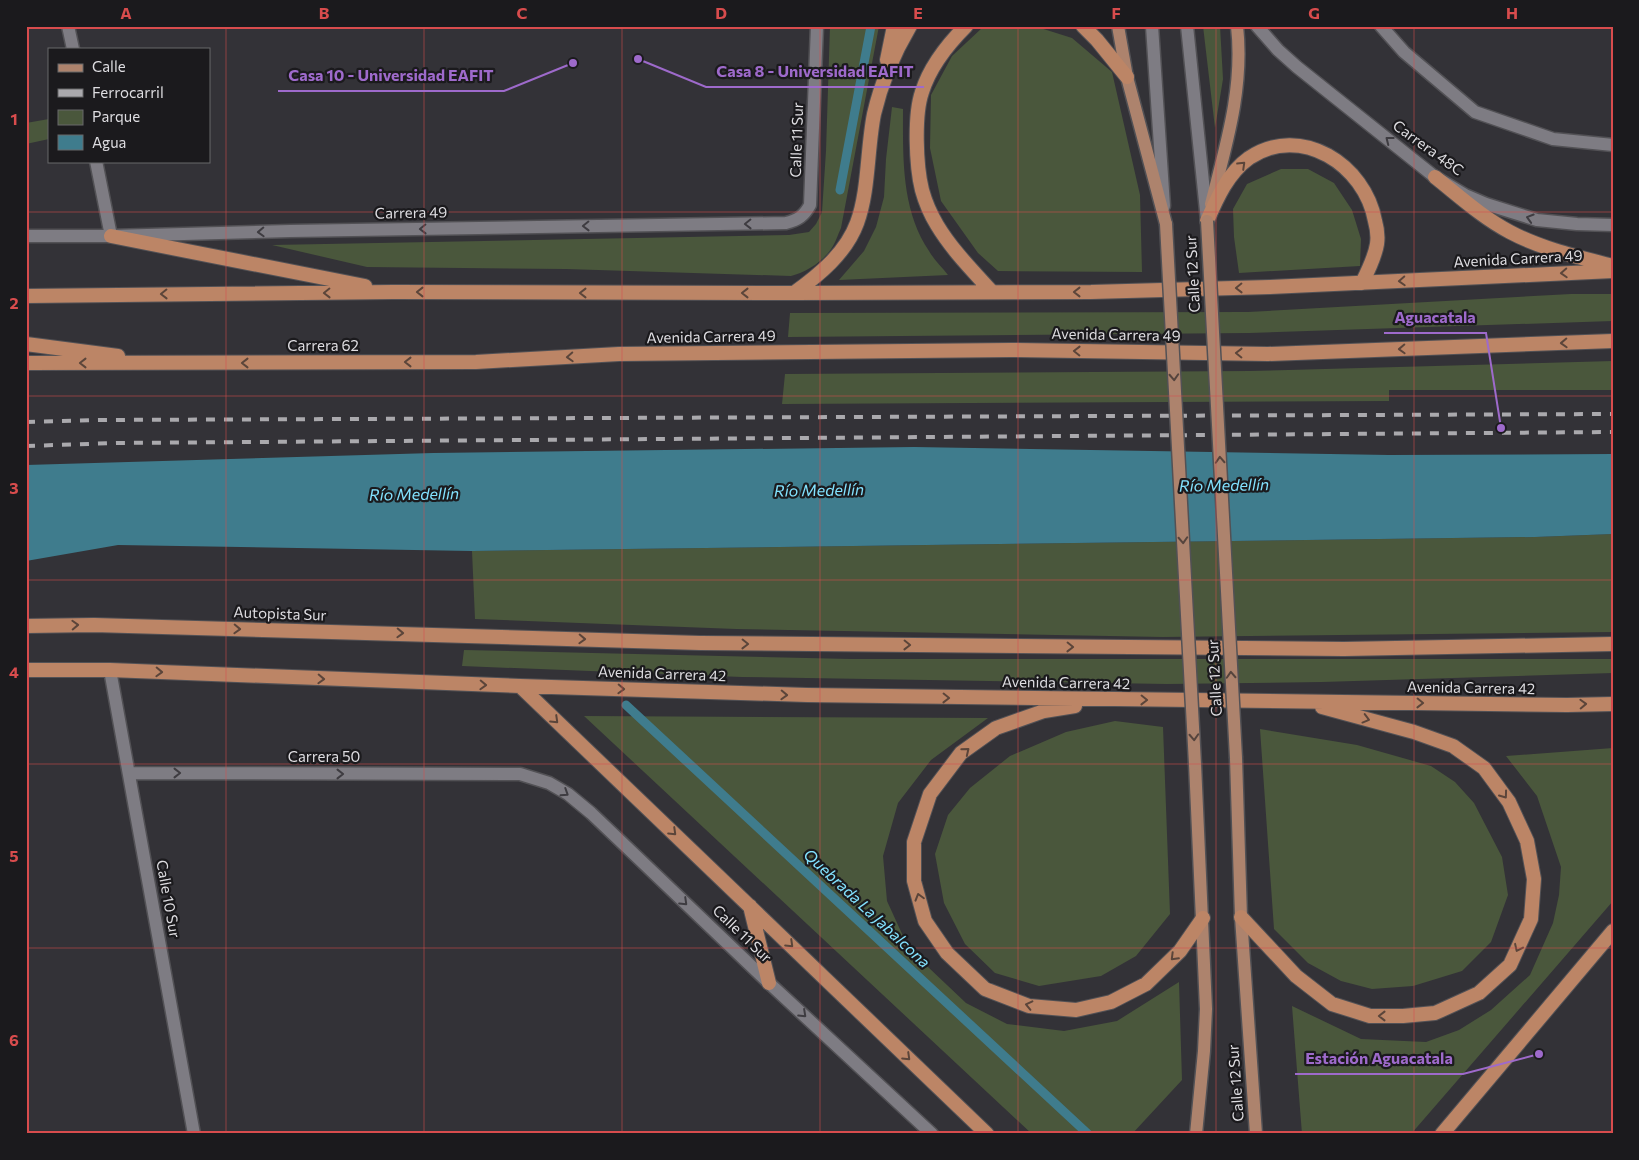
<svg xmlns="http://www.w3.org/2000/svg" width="1639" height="1160" font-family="Commissioner,sans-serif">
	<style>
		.green { fill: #4a573c }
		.water { fill: #3f7c8d }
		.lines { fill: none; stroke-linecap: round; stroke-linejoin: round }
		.stream { stroke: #3f7c8d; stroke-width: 9 }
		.service-casing { stroke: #525155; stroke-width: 15 }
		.minor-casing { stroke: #525155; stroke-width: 15 }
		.tertiary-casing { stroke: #525155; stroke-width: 15 }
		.primary-casing { stroke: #525155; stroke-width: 15 }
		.trunk-casing { stroke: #525155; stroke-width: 16 }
		.service { stroke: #7e7c83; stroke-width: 12 }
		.minor { stroke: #7e7c83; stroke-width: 12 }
		.tertiary { stroke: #7e7c83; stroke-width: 12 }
		.primary { stroke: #ad836d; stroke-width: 12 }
		.trunk { stroke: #bc8566; stroke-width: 14 }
		.rail { stroke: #aaa9ad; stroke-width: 4; stroke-dasharray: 9 9; stroke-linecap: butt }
		.primary-bridge-casing { stroke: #525155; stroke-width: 15; stroke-linecap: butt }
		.primary-bridge { stroke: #ad836d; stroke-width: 12 }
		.oneway { stroke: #3e3c41 }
		.oneway2 { stroke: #5b453a }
		.oneway3 { stroke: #55443d }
		.grid { fill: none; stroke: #d84c4d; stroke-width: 1; stroke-opacity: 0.55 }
		.labels { text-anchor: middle; stroke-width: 4.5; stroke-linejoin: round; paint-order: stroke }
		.street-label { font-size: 15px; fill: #dedde1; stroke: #1b1a1d }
		.water-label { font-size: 16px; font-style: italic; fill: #83e3ff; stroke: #1b1a1d }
		.leader { fill: none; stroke: #9e6acb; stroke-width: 2 }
		.callout-dot { fill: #9e6acb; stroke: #1b1a1d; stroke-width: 2 }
		.callout-label { font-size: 16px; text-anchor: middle; font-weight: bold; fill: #9e6acb; stroke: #1b1a1d; stroke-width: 4.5; stroke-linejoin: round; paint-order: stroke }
		.neatline { fill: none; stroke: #d84c4d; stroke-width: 2 }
		.grid-label { font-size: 16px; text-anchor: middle; font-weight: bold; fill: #d84c4d }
	</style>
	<rect width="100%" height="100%" fill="#333237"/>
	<path class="green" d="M830,26H879L841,228C838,234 836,241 833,246C824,261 807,272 791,276L566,269L367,267L272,245L789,235L809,232L816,224L822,212L826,151Z
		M1000,26H1034L1072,38L1112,72L1140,195L1142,272L998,271L978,253L941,201L930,148L931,95L952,56L982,28Z
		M1203,26H1220L1223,79L1215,128Z
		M892,107L903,109C903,157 901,209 929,251C934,260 942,267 948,275L839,280L864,251L876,227L884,197L886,159Z
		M49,119V139L26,144V123Z
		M1281,169H1308L1334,183L1352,210L1361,239L1360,266L1239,273L1234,237L1233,209L1247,184Z
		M1571,294H1613V321L1249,333L788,337L790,313L1248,312Z
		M1613,361V390H1389V401L782,404L785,374L1250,371Z
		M1613,534V632L1163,637L736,629L475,619L472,551L1535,537Z
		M464,650L851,659H1613V673L1322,682L1167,684L742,677L462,666Z
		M584,716L988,718L931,760L898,803L883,856L887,901L909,949L966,1003L1007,1024L1064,1031L1117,1021L1179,982L1182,1080L1132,1134H1032Z
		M1115,721L1163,727L1170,914L1136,956L1101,976L1039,986L995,973L965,944L944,903L935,854L948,815L970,788L1010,756L1066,732Z
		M1260,729L1357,745L1431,766L1455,782L1474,803L1502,857L1508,895L1491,942L1462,971L1413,986L1372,989L1341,981L1308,963L1274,929Z
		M1613,748V901L1411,1134H1302L1292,1006L1361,1039L1426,1042L1459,1030L1491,1010L1530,975L1553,923L1559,895L1561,867L1537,796L1506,756Z"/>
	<path class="water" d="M914,447L1389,455L1613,454V534L1535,537L472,551L118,545L26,561V465L433,453Z"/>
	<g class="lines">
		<path class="stream" d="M840,190L871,26
			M626,705L1088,1134"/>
		<defs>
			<path id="service" d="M1381,26L1404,52L1475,112L1553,139L1613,145"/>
			<path id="minor" d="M68,26L73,49
				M1257,26L1278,50L1297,67L1435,177L1465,195L1486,204L1537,220L1577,224L1613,225
				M96,161L111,236
				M26,236H111L290,231L786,223C798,220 804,216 810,205L817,26
				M110,670L194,1134
				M129,773L520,774L549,783L568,794L591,813L769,983L932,1134"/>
			<path id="tertiary" d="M1152,26L1164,206
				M1187,26L1207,221"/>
			<path id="primary" d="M1118,26L1127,77L1166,224
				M1211,204C1226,145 1244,88 1237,26
				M1236,758L1241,917L1256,1134
				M1195,764L1206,1009L1204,1051L1196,1134"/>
			<path id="trunk" d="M966,26C947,45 930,66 922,92C914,115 916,166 922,190C925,201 931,215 937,225C952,250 973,271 992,292
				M1083,26L1097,40L1127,77
				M887,60L894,26
				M1435,177C1459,196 1483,218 1510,232C1542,249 1578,257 1613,266
				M1207,221C1217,198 1228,173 1249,158C1301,123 1365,165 1375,221C1377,228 1378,237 1377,244C1375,257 1368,271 1362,283
				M111,236L365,286
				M794,293C819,275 846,253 857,223C869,191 867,149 874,114C881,84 894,53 910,26
				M26,296L393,292L794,293L1091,292L1270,287L1613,271
				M26,344L118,356
				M26,363L476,362L619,354L1010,350L1268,354L1613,341
				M26,626L94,625L700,643L1344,649L1613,644
				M26,670H110L520,686L807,695L1567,705L1613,704
				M520,686L987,1134
				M1075,706L1044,711L996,728L961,753L930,794L914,842V881L925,921L947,953L985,989L1029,1006L1076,1010L1111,1002L1146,984L1180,951L1203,918
				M750,906L769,983
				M1241,917L1296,976L1332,1004L1370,1016H1403L1435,1013L1479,993L1510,965L1531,919L1534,879L1527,841L1509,802L1484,768L1453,746L1414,732L1322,707
				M1442,1134L1613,931"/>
		</defs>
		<use href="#service" class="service-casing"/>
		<use href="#minor" class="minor-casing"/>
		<use href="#tertiary" class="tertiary-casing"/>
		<use href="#primary" class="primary-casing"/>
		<use href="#trunk" class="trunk-casing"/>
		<use href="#service" class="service"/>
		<use href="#minor" class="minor"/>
		<use href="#tertiary" class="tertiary"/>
		<use href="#primary" class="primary"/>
		<use href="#trunk" class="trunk"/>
		<path class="rail" d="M26,422L99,420L1613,414
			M26,446L116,443L1613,432"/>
		<defs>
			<path id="primary-bridge" d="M1207,221L1236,758
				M1166,224L1195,764"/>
		</defs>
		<use href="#primary-bridge" class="primary-bridge-casing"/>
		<use href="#primary-bridge" class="primary-bridge"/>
	</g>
	<defs><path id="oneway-chevron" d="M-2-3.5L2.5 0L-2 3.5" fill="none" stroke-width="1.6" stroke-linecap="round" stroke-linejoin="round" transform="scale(1.25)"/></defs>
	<g class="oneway">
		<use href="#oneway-chevron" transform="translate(1389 140) rotate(-142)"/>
		<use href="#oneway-chevron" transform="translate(1530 218) rotate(-163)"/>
		<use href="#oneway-chevron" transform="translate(748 224) rotate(179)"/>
		<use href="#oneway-chevron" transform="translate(586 226) rotate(179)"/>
		<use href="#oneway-chevron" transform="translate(423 229) rotate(179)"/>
		<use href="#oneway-chevron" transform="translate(261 232) rotate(178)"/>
		<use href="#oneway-chevron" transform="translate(177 773)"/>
		<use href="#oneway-chevron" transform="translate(340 774)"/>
		<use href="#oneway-chevron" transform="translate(565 793) rotate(33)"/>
		<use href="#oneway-chevron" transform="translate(684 902) rotate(44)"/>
		<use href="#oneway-chevron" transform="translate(803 1014) rotate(43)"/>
	</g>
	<g class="oneway2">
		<use href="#oneway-chevron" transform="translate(1242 165) rotate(-44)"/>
		<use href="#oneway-chevron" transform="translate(1564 273) rotate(177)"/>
		<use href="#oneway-chevron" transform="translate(1402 281) rotate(177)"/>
		<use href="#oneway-chevron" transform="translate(1239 288) rotate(179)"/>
		<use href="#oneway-chevron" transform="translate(420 292) rotate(-180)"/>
		<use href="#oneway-chevron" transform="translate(1077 292) rotate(180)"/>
		<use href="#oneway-chevron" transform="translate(327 293) rotate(179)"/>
		<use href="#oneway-chevron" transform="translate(583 293) rotate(-180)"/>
		<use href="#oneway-chevron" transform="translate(745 293) rotate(-180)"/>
		<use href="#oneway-chevron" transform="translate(164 294) rotate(179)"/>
		<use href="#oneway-chevron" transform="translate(1564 343) rotate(178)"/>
		<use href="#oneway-chevron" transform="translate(1402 349) rotate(178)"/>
		<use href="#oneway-chevron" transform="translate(1077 351) rotate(-179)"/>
		<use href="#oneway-chevron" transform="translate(1239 353) rotate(-179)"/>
		<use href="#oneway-chevron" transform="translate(570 357) rotate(177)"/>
		<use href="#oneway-chevron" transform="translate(408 362) rotate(180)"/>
		<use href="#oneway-chevron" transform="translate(83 363) rotate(180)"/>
		<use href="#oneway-chevron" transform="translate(245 363) rotate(180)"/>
		<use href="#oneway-chevron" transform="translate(75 625) rotate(-2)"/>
		<use href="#oneway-chevron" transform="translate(237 629) rotate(2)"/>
		<use href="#oneway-chevron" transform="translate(400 633) rotate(2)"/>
		<use href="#oneway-chevron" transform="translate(582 639) rotate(2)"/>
		<use href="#oneway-chevron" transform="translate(745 644) rotate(1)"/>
		<use href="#oneway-chevron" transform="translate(907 645) rotate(1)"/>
		<use href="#oneway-chevron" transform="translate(1070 647) rotate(1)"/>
		<use href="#oneway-chevron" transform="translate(159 672) rotate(2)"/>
		<use href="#oneway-chevron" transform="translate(321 679) rotate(2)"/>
		<use href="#oneway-chevron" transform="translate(483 685) rotate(2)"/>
		<use href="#oneway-chevron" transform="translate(621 689) rotate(2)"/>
		<use href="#oneway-chevron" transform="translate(784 695) rotate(2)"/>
		<use href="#oneway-chevron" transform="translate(946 698) rotate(1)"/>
		<use href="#oneway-chevron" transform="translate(1144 700) rotate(1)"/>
		<use href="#oneway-chevron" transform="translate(1420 703) rotate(1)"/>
		<use href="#oneway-chevron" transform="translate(1583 704) rotate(-2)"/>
		<use href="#oneway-chevron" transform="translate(1366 719) rotate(15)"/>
		<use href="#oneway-chevron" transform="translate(555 720) rotate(44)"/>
		<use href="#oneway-chevron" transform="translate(966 751) rotate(-39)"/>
		<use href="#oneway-chevron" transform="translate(1504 795) rotate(54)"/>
		<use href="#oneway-chevron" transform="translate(673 832) rotate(44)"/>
		<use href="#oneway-chevron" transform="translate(919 897) rotate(-106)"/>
		<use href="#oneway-chevron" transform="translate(790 944) rotate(44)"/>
		<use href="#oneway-chevron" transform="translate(1518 948) rotate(115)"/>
		<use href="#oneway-chevron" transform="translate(1174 957) rotate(135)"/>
		<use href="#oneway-chevron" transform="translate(1029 1005) rotate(-167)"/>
		<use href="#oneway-chevron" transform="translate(1382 1016) rotate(-180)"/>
		<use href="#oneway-chevron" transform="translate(907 1057) rotate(44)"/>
	</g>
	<g class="oneway3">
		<use href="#oneway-chevron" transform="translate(1174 377) rotate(87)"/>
		<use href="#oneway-chevron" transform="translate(1220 460) rotate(-93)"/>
		<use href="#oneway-chevron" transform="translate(1183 540) rotate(87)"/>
		<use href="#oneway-chevron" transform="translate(1231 675) rotate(-93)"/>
		<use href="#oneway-chevron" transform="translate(1194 737) rotate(87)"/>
	</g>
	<path class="grid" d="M226,26V1134M424,26V1134M622,26V1134M820,26V1134M1018,26V1134M1216,26V1134M1414,26V1134M26,212H1613M26,396H1613M26,580H1613M26,764H1613M26,948H1613"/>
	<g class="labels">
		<g class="street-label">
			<text transform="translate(797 140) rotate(-88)" y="5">Calle 11 Sur</text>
			<text transform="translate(1428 148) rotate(36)" y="5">Carrera 48C</text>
			<text transform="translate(411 213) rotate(-1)" y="5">Carrera 49</text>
			<text transform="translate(1518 259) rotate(-3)" y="5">Avenida Carrera 49</text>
			<text transform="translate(1193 274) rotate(-93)" y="5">Calle 12 Sur</text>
			<text transform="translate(1116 335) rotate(1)" y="5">Avenida Carrera 49</text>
			<text transform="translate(711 337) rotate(-1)" y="5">Avenida Carrera 49</text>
			<text x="323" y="351">Carrera 62</text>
			<text transform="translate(280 614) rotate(2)" y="5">Autopista Sur</text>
			<text transform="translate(662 674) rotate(2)" y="5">Avenida Carrera 42</text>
			<text transform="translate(1215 678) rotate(-93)" y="5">Calle 12 Sur</text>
			<text transform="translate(1066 683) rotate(1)" y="5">Avenida Carrera 42</text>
			<text transform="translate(1471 688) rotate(1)" y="5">Avenida Carrera 42</text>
			<text x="324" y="762">Carrera 50</text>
			<text transform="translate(168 899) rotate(80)" y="5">Calle 10 Sur</text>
			<text transform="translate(742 934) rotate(44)" y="5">Calle 11 Sur</text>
			<text transform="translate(1236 1083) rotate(-94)" y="5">Calle 12 Sur</text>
		</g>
		<g class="water-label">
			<text transform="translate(1224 485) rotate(-1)" y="6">Río Medellín</text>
			<text transform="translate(819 490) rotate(-1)" y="6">Río Medellín</text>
			<text transform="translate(414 494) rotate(-1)" y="6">Río Medellín</text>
			<text transform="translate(867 908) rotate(43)" y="6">Quebrada La Jabalcona</text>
		</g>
	</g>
	<path class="leader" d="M638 59L706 87H924M573 63L504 91H278M1501 428L1486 333H1384M1539 1054L1463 1074H1295"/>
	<g class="callout-dot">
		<circle cx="638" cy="59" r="5"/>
		<circle cx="573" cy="63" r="5"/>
		<circle cx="1501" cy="428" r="5"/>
		<circle cx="1539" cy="1054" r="5"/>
	</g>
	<g class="callout-label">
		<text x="815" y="77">Casa 8 - Universidad EAFIT</text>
		<text x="391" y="81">Casa 10 - Universidad EAFIT</text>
		<text x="1435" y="323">Aguacatala</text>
		<text x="1379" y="1064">Estación Aguacatala</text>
	</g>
	<rect width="1639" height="1160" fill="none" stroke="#1b1a1d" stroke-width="55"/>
	<rect x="48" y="48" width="162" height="115" fill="#1b1a1d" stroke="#69686b"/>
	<rect x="58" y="64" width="25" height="8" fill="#ad836d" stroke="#69686b"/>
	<text x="92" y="72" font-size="15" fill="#dedde1">Calle</text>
	<rect x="58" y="89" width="25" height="8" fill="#aaa9ad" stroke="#69686b"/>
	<text x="92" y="98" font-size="15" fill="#dedde1">Ferrocarril</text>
	<rect x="58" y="110" width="25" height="15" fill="#4a573c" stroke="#69686b"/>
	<text x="92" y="122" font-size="15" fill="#dedde1">Parque</text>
	<rect x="58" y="135" width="25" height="15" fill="#3f7c8d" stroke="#69686b"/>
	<text x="92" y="148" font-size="15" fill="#dedde1">Agua</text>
	<rect x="28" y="28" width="1584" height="1104" class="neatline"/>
	<g class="grid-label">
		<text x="126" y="19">A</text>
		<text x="324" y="19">B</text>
		<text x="522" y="19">C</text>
		<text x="721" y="19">D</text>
		<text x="918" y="19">E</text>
		<text x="1116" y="19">F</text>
		<text x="1314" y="19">G</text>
		<text x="1512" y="19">H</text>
		<text x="14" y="125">1</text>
		<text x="14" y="309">2</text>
		<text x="14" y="494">3</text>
		<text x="14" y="678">4</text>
		<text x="14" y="862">5</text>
		<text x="14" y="1046">6</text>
	</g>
</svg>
